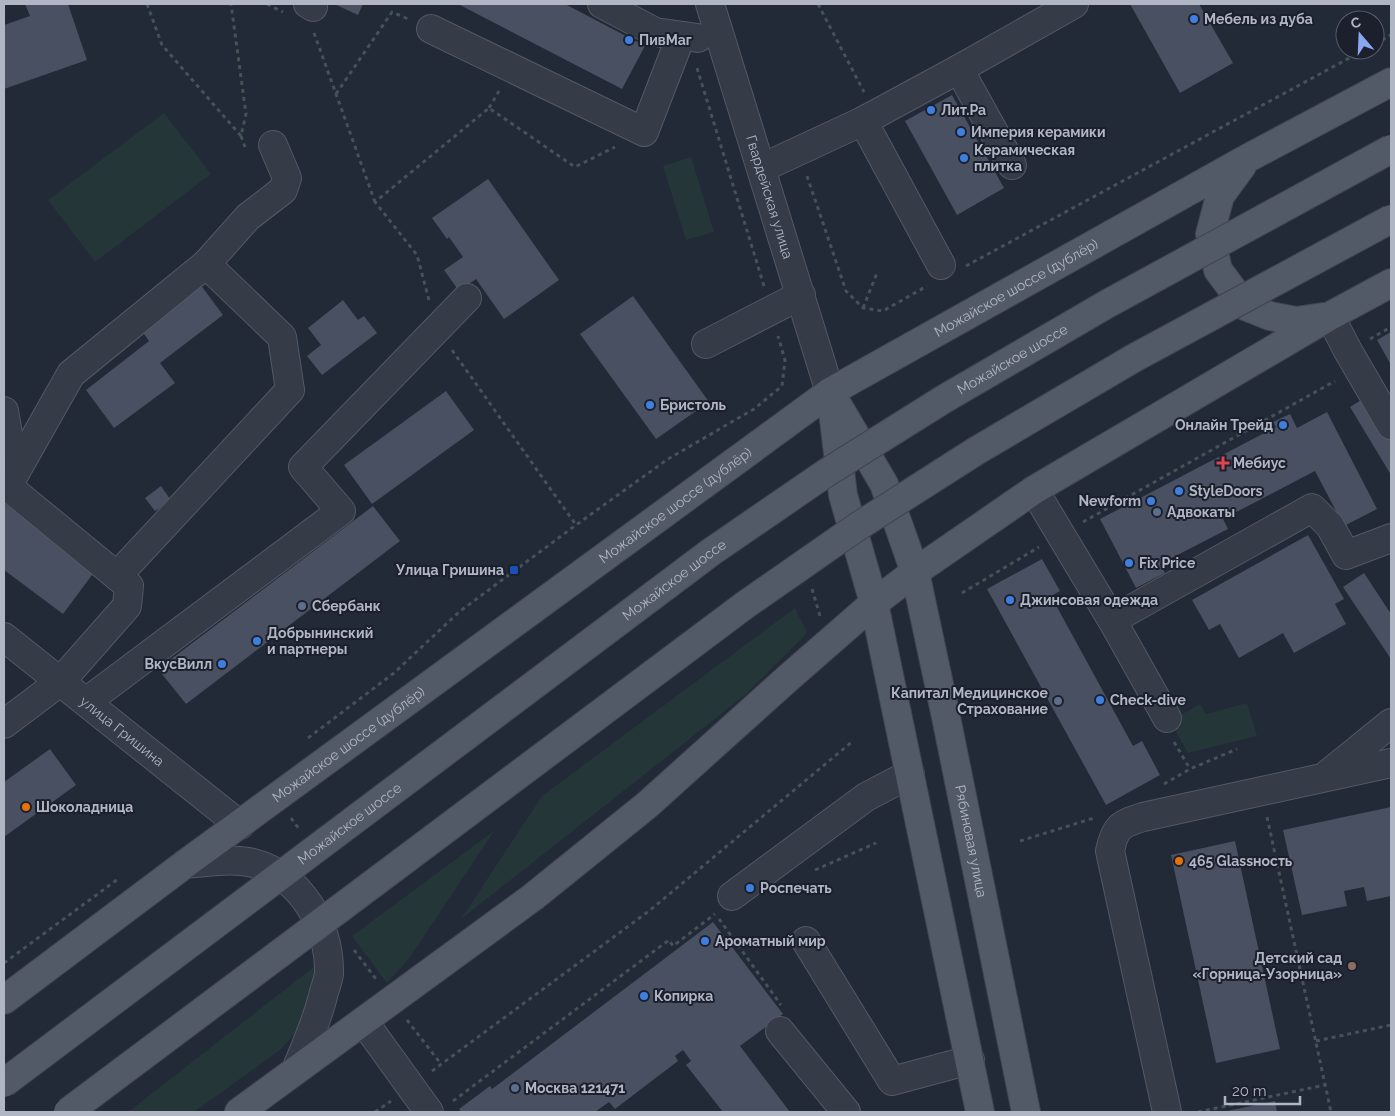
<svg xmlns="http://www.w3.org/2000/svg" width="1395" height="1116" font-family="Raleway,sans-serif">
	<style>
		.green { fill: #253639 }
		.building { fill: #485061 }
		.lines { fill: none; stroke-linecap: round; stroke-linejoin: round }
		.minor-casing { stroke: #535965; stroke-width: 30 }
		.major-casing { stroke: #3f4451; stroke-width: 30 }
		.path { stroke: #435357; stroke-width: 3; stroke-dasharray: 4 4; stroke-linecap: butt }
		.minor { stroke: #353b47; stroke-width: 28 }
		.major { stroke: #535a67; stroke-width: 28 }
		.major-bridge-casing { stroke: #3f4451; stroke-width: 30; stroke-linecap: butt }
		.major-bridge { stroke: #535a67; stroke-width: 28 }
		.shop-dot { fill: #3f7fe0; stroke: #1b202c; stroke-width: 2 }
		.health-dot { fill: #e0444e; stroke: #1b202c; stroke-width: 2 }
		.service-dot { fill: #5c6f8a; stroke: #1b202c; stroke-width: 2 }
		.transit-dot { fill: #1a4fb4; stroke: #1b202c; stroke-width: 2 }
		.food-dot { fill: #e8710a; stroke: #1b202c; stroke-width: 2 }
		.education-dot { fill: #8d6e63; stroke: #1b202c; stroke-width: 2 }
		.labels { text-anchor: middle; stroke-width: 4; stroke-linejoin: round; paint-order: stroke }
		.poi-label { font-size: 14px; font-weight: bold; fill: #b0b6c4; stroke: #1b202c; text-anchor: start }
		.street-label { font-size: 14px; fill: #b0b6c4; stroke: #1b202c }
	</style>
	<rect width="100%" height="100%" fill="#222937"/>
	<path class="green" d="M164,113L211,174L95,262L48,200Z
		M691,157L714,232L686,240L663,166Z
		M795,608L807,633L744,696L461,919L542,796Z
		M1247,703L1257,736L1188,753L1170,721L1200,704L1206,714Z
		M494,831L408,960L387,983L352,936Z
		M319,963L301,1027L280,1050L194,1112H128Z"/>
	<path class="building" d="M25,4H68L87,60L4,89V25L30,16Z
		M334,4H363L358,15Z
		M458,4H565L645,46L622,89Z
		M1130,4H1199L1233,63L1180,93Z
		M952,95L1004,188L957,215L905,121Z
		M488,179L559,280L504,319L476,279L459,291L444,270L463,257L449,237L447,239L432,218Z
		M197,280L223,315L160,363L175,383L114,428L86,390L149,341L137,324Z
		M633,296L709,402L656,439L580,334Z
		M343,300L358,320L364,316L377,333L322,375L307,356L321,345L308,328Z
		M1391,332V365L1377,340Z
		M446,391L474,430L372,504L344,465Z
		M1366,397L1391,438V475L1350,407Z
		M1327,412L1377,509L1344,526L1315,471L1223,519L1228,529L1160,564L1165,573L1136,588L1100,519L1276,427L1273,422L1290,414L1297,428Z
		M161,486L175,506L168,512L163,506L155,511L145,498Z
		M4,503L95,571L63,614L4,570Z
		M373,506L400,541L186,704L158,669Z
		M1308,535L1344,599L1335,604L1346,624L1294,653L1283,633L1239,658L1220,624L1209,630L1192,600Z
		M1042,559L1060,591L1051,596L1133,746L1142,741L1160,775L1106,805L987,589Z
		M1364,573L1391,614V659L1343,587Z
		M50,749L76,785L4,837V782Z
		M1391,807V896L1367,901L1364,887L1344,891L1347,906L1302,915L1283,830Z
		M1235,841L1280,1049L1216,1063L1171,855Z
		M713,922L783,1014L740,1046L790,1112H723L686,1065L691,1061L683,1050L675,1056L678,1061L615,1109L609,1102L595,1112H461L459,1109L490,1086L492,1089Z
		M1275,1101L1277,1112H1227V1111Z"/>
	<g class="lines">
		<defs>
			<g id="minor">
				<path d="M308,4L313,7"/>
				<path d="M602,4L655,32L698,38"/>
				<path id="s1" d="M710,4L830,392"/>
				<path d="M431,29L644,132L681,36"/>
				<path d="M959,69L1012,165"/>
				<path d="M863,121L941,265"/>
				<path d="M762,168L863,121L959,69L1074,4"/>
				<path d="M206,264L248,217L283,190L287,178L273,145"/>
				<path d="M1330,316L1348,351L1391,425"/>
				<path d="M706,344L801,295"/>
				<path d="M4,411L15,473"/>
				<path d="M15,473L71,374L206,264L282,337L290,390L117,576"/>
				<path d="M1034,490L1112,620L1167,718"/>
				<path d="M1112,620L1312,508L1330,526L1346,555L1391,538"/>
				<path id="s2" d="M4,637L240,825"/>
				<path d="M86,702L341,511L303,467L467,298"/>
				<path d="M4,724L61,681L127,606L129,586L6,485"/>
				<path d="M1328,774L1391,723"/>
				<path d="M185,864C206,862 232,858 253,863C301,876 330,926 329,974C328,980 326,986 324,992C318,1019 306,1045 296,1070"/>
				<path d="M732,896L866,797L910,774"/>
				<path d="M806,941L892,1081L970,1060"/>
				<path d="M364,1022L429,1112"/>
				<path d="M780,1031L846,1112"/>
				<path d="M1167,1112L1110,851C1115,827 1120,824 1143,817L1391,763"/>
			</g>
			<g id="major">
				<path d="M1242,166L1220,196L1210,234L1218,270L1245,306L1270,316L1296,321L1323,317"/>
				<path id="s3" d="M830,392L884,484L915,572L946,717L1026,1112"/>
				<path d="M832,403L843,495L874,603L980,1112"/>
				<path id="s4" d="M4,1000L185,864L830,392L1248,158L1391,82"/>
				<path d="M239,1112L533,897L647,805L787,679L874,603L915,572L1034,490L1330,316L1391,283"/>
			</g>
		</defs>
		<use href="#minor" class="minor-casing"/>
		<use href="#major" class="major-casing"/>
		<path class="path" d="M147,4L162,45L241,136L246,114L231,4
			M267,4L283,12
			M818,4L864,92
			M314,33L375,202
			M1375,44L1391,35
			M697,68L764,286
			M336,94L392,12L408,19
			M489,108L499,91
			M241,136L245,147
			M807,176L846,291L863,308L883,311L927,286
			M966,266L1364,50
			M429,300L417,255L375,202L489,108L575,167L615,147
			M863,308L877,273
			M1370,339L1391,327
			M452,350L576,525
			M1083,522L1335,381
			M812,589L820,616
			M962,593L1039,547
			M308,738L394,673L459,612L576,525L668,459L754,409L782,386L785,360L778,336
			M1174,742L1190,769
			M1164,784L1190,769L1237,749
			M1267,817L1331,1112
			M291,818L299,829
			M1020,841L1094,818
			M815,870L876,843
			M719,919L781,1005
			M354,950L376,979
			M4,963L118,879
			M407,1020L441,1064
			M1316,1041L1391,1025
			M432,1071L649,911L853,741
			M453,1101L669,940L673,946L715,914
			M375,1112L391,1101
			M1198,1112L1325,1085"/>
		<use href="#minor" class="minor"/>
		<use href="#major" class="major"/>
		<defs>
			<g id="major-bridge">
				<path id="s5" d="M4,1083L711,552L826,473L944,399L1107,304L1391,149"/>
				<path d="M68,1112L745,605L857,527L976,451L1134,358L1391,219"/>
			</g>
		</defs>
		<use href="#major-bridge" class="major-bridge-casing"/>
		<use href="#major-bridge" class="major-bridge"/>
	</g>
	<g class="shop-dot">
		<circle cx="1194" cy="19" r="5"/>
		<circle cx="629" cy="40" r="5"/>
		<circle cx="931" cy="110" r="5"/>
		<circle cx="961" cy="132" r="5"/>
		<circle cx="964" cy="158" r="5"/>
		<circle cx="650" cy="405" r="5"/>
		<circle cx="1283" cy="425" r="5"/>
		<circle cx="1179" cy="491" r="5"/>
		<circle cx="1151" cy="501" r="5"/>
		<circle cx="1129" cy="563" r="5"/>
		<circle cx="1010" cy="600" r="5"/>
		<circle cx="257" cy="641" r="5"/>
		<circle cx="222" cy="664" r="5"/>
		<circle cx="1100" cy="700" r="5"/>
		<circle cx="750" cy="888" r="5"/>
		<circle cx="705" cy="941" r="5"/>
		<circle cx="644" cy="996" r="5"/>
	</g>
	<path class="health-dot" d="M1220.5 455.5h5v5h5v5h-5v5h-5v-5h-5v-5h5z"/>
	<g class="service-dot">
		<circle cx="1157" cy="512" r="5"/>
		<circle cx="302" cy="606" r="5"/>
		<circle cx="1058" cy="701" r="5"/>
		<circle cx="515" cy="1088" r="5"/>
	</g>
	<rect class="transit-dot" x="509" y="565" width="10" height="10" rx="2.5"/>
	<g class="food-dot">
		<circle cx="26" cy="807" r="5"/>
		<circle cx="1179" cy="861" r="5"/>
	</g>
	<circle class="education-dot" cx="1352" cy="966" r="5"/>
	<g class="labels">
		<g class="poi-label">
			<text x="1204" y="24">Мебель из дуба</text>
			<text x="639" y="45">ПивМаг</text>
			<text x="941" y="115">Лит.Ра</text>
			<text x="971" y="137">Империя керамики</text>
			<text x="974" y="155">Керамическая<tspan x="974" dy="16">плитка</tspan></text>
			<text x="660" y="410">Бристоль</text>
			<text x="1273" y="430" text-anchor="end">Онлайн Трейд</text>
			<text x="1233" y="468">Мебиус</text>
			<text x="1189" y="496">StyleDoors</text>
			<text x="1141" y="506" text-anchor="end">Newform</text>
			<text x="1167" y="517">Адвокаты</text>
			<text x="1139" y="568">Fix Price</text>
			<text x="504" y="575" text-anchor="end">Улица Гришина</text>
			<text x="1020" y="605">Джинсовая одежда</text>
			<text x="312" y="611">Сбербанк</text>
			<text x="267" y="638">Добрынинский<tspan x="267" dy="16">и партнеры</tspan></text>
			<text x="212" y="669" text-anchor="end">ВкусВилл</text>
			<text x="1048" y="698" text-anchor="end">Капитал Медицинское<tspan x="1048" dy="16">Страхование</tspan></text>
			<text x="1110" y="705">Check-dive</text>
			<text x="36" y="812">Шоколадница</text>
			<text x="1189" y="866">465 Glassность</text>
			<text x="760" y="893">Роспечать</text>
			<text x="715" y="946">Ароматный мир</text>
			<text x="1342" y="963" text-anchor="end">Детский сад<tspan x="1342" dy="16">«Горница-Узорница»</tspan></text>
			<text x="654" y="1001">Копирка</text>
			<text x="525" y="1093">Москва 121471</text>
		</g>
		<g class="street-label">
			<text dy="5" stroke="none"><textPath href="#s1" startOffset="202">Гвардейская улица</textPath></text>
			<text dy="5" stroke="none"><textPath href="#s4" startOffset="1239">Можайское шоссе (дублёр)</textPath></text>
			<text dy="5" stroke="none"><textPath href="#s5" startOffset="1242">Можайское шоссе</textPath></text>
			<text dy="5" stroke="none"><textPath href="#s4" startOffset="834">Можайское шоссе (дублёр)</textPath></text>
			<text dy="5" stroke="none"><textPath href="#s5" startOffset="838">Можайское шоссе</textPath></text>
			<text dy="5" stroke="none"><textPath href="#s2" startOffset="151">улица Гришина</textPath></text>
			<text dy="5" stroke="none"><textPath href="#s4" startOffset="429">Можайское шоссе (дублёр)</textPath></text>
			<text dy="5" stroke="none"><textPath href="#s5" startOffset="432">Можайское шоссе</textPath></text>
			<text dy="5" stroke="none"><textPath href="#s3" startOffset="475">Рябиновая улица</textPath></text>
		</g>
	</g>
	<rect width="1395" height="1116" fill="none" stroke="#b0b6c4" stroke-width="10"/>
	<g transform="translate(1360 35) rotate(341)"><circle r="24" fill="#1b202c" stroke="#575c69"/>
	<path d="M0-4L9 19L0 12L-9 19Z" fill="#88a8f1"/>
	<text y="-8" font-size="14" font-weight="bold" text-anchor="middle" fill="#b0b6c4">С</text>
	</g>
	<path d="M1225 1096v8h75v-8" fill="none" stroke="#b0b6c4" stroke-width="2.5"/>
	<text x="1232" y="1096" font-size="15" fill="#b0b6c4" stroke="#1b202c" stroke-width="4" paint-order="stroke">20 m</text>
</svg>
